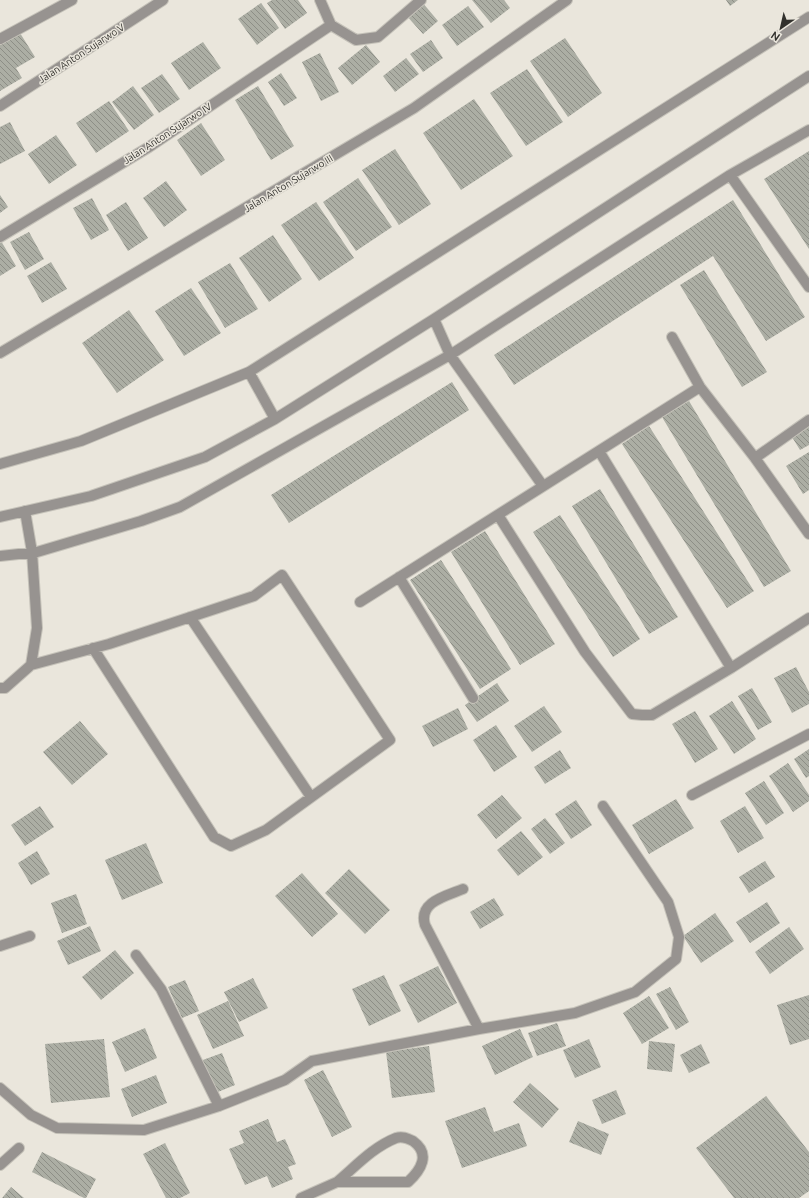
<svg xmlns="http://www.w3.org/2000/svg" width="809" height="1198" font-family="Ubuntu,sans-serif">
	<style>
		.building { fill: url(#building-back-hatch) }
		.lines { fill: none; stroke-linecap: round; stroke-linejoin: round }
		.minor-casing { stroke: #c5c2b9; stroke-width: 12 }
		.minor { stroke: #979390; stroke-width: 10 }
		.labels { text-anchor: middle; stroke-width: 3; stroke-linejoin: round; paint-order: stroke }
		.street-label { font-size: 10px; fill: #32312d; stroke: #eae6dc }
	</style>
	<defs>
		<pattern id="building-back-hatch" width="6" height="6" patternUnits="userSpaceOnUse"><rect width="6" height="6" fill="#acaea4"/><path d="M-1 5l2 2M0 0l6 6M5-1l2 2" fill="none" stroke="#8d8e86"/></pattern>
	</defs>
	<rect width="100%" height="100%" fill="#eae6dc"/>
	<path class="building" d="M272,0H298L307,13L285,29L267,3Z
		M472,0H504L510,8L491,23Z
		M726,0H738L730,6Z
		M422,2L438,21L423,34L406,15Z
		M261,3L279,28L257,45L238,19Z
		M468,6L484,27L457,46L442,25Z
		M20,33L35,57L16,68L22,78L0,91V45Z
		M565,38L602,93L568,117L530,61Z
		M431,40L443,58L423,72L410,54Z
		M203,42L221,68L189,90L171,63Z
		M366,45L380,62L352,85L338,68Z
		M320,53L339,92L321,101L302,62Z
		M406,58L419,74L395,92L383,76Z
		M527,69L563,122L526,146L490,93Z
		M281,73L297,98L284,106L268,82Z
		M162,74L180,99L159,113L141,88Z
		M133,86L154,115L134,130L112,102Z
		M258,86L294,146L271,160L235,100Z
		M474,99L513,156L461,190L423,133Z
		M109,101L129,131L96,153L76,123Z
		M10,122L25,151L0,164V127Z
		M201,123L225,160L201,176L177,140Z
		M56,135L77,165L49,184L28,154Z
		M395,149L431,204L399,225L362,170Z
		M809,151V249L764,179Z
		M358,178L392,227L356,251L323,202Z
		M166,181L187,210L164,227L143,198Z
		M0,195L8,207L0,213Z
		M92,198L109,230L91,240L73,208Z
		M733,200L805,317L766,341L713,256L514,385L494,355Z
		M126,202L148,238L128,251L106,215Z
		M316,202L354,258L319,281L281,225Z
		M29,232L44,259L25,270L10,242Z
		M273,235L302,279L269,302L239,258Z
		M1,241L16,266L0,276V242Z
		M51,262L67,289L42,303L27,276Z
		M230,263L258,309L225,328L198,282Z
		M704,270L767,372L742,387L680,285Z
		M191,288L221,333L184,356L155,311Z
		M129,310L164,360L117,393L82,343Z
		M452,382L469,410L289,523L271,495Z
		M689,401L791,571L764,587L662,417Z
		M649,426L754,591L727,608L622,444Z
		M809,426V445L800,450L792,437Z
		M809,452V490L803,494L786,466Z
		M600,489L678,617L649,634L572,506Z
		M560,515L640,639L613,657L533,532Z
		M485,531L555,644L520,665L451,552Z
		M441,560L511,669L480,689L410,580Z
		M796,667L809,692V704L792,713L774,678Z
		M497,683L509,701L477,722L465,705Z
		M752,688L772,722L758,730L738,696Z
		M732,701L756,739L734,754L709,716Z
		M544,706L562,732L532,752L514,726Z
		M458,708L468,729L433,747L422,726Z
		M695,711L718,749L695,763L672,724Z
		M80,721L108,754L72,785L43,752Z
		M496,725L517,757L494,772L473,740Z
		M809,749V776L806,778L794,759Z
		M560,750L571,768L545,784L534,767Z
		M788,763L809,795V801L793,812L769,776Z
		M764,781L784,813L766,825L745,793Z
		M502,795L522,818L496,839L477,815Z
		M676,799L694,828L649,854L632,825Z
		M576,800L592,825L571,839L555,814Z
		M40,806L54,827L25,846L11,825Z
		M745,806L764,838L738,853L720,821Z
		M545,818L565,843L550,854L531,829Z
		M521,831L543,857L518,876L497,850Z
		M146,843L163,883L122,900L105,860Z
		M37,851L50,874L31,885L18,863Z
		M765,861L775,877L749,893L739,877Z
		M349,869L390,910L365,934L325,893Z
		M302,873L338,914L312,937L275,896Z
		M76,894L87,924L62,933L51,903Z
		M494,898L504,915L480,929L470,912Z
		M767,902L780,923L750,943L736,922Z
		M715,913L734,941L701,963L683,936Z
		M90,926L101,951L68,965L57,941Z
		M789,927L804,949L770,974L755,952Z
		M115,950L134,973L101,1000L82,977Z
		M438,966L457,1003L418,1023L399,985Z
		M384,975L401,1011L369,1026L352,989Z
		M253,978L268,1008L239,1022L224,992Z
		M185,980L199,1011L182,1018L168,987Z
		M670,987L689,1022L676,1030L656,994Z
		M809,995V1039L790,1045L777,1005Z
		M649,996L669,1028L642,1044L623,1013Z
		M228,1001L244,1036L213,1049L197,1015Z
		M557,1023L566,1046L537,1056L528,1033Z
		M145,1028L157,1058L125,1072L112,1042Z
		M520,1029L533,1057L495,1075L482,1046Z
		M104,1039L110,1097L51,1103L45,1044Z
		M589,1039L601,1067L575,1078L563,1050Z
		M649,1041L675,1044L672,1072L647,1069Z
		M701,1044L710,1063L689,1073L680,1055Z
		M429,1046L435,1092L392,1098L386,1052Z
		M222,1053L235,1085L213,1094L200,1061Z
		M323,1070L352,1127L332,1137L304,1080Z
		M156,1075L167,1103L132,1117L121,1089Z
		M530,1083L559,1109L542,1128L513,1102Z
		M616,1090L626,1114L602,1124L592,1100Z
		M766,1096L809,1152V1191L799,1198H734L696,1148Z
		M485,1107L494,1132L519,1123L527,1146L462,1168L445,1121Z
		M268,1119L277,1142L285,1139L296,1164L288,1167L293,1179L272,1188L267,1176L245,1185L229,1149L244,1143L239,1131Z
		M578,1121L609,1134L601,1155L569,1142Z
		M165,1143L190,1193L180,1198H166L143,1154Z
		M42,1152L96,1179L86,1198H84L32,1172Z
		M11,1187L24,1198H2Z"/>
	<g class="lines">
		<defs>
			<path id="minor" d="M320,0L331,25L356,40L378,37L421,0
				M0,39L72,0
				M0,106L163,0
				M730,175L809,287
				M0,237L149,147L331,25
				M434,319L450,355L543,486
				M672,337L700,387L755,458L809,534
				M0,353L414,108L567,0
				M249,372L275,419
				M599,451L731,668
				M755,458L809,420
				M0,464L81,441L249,372L809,17
				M498,515L585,652L632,714L642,715H652L731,668L809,618
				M0,517L91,496L205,457L275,419L434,319L809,76
				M0,556L37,552L141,521L180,507L450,355L730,175L809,130
				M399,577L473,698
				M360,602L700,387
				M190,617L311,797
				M31,665L109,644L254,596L282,575L390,740L266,830L231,846L214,837L93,648
				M0,688H5L31,665L37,628L32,552L25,511
				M692,795L809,734
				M463,889C446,896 418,902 425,925L479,1029
				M0,946L30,936
				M136,955L161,989L219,1106
				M0,1088L31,1115L57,1128L144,1130L219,1106L285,1080L312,1061L479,1029L575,1013L635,992L676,959L679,937L668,902L603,806
				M0,1165L19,1148
				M301,1198L337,1182H408C421,1170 431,1154 413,1141C407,1138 402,1136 396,1138C373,1147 355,1167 337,1182"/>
		</defs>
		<use href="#minor" class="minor-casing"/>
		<use href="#minor" class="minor"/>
	</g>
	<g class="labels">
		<g class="street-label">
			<text transform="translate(81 53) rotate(-33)" y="4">Jalan Anton Sujarwo V</text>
			<text transform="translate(167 133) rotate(-33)" y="4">Jalan Anton Sujarwo IV</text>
			<text transform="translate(288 183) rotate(-31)" y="4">Jalan Anton Sujarwo III</text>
		</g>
	</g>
	<g transform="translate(781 28) rotate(214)" stroke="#eae6dc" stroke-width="3" paint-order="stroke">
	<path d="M0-3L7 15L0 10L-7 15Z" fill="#32312d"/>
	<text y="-6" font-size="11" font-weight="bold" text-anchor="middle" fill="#32312d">N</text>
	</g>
</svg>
